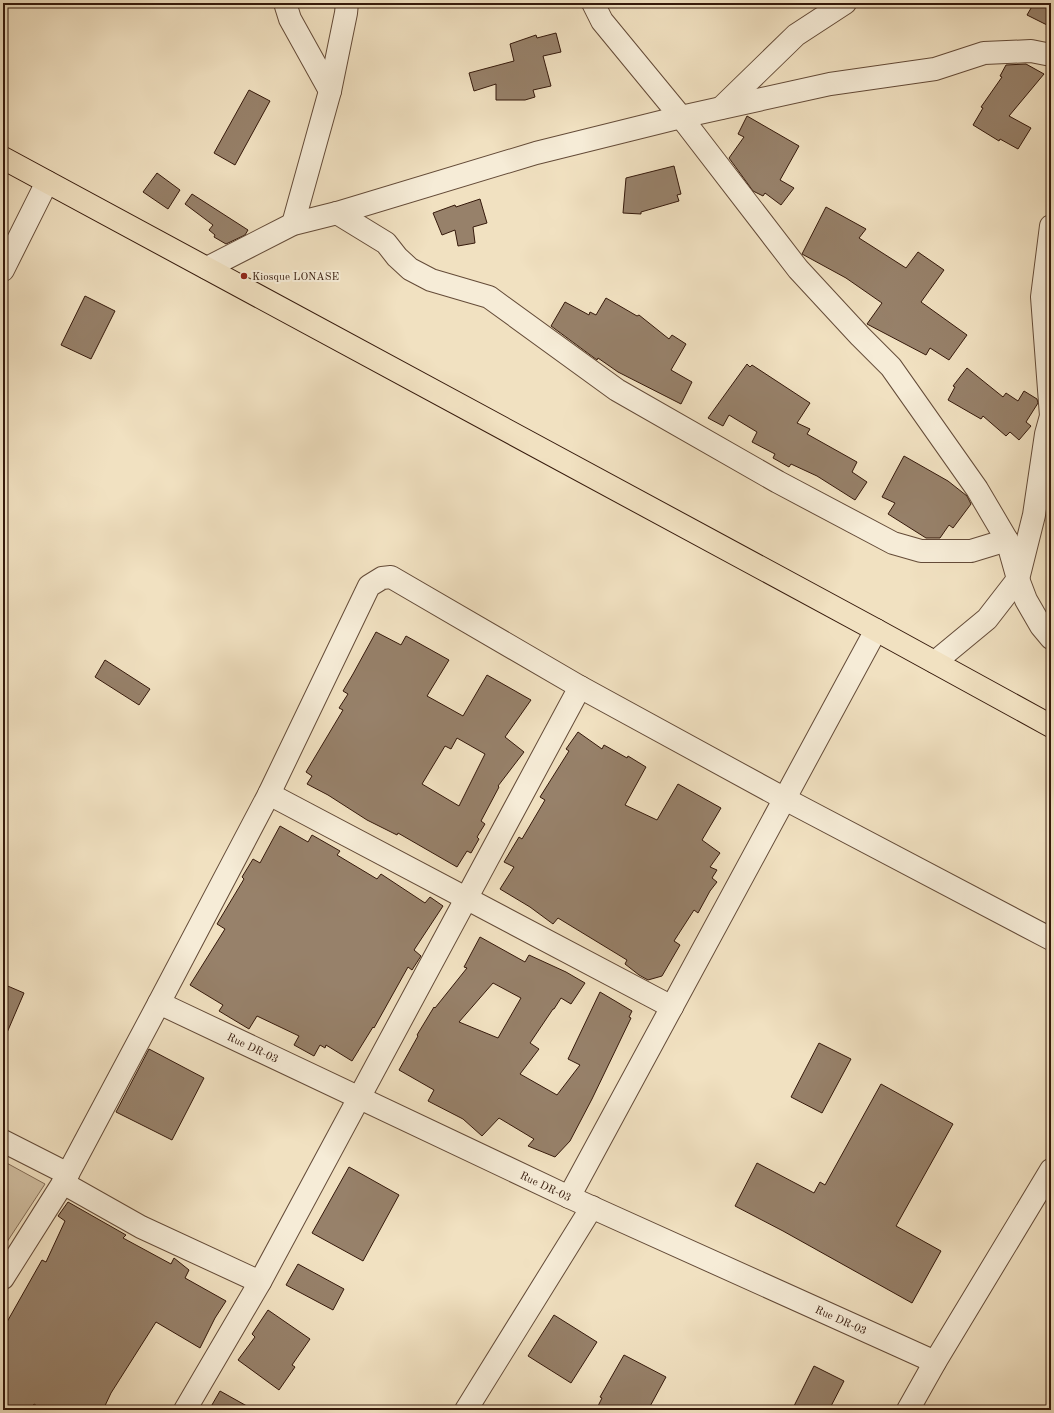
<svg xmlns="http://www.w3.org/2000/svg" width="1054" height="1413" font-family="'Old Standard TT',serif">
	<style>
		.green { fill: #d1bfa2; stroke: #836c56 }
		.building { fill: #97816a; stroke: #35190b; fill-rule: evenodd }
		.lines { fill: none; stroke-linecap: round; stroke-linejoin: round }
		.minor-casing { stroke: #644b38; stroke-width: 24 }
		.highway-casing { stroke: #35190b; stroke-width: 24 }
		.minor { stroke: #f6ecd7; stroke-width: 22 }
		.highway { stroke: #f1e1c1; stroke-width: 22 }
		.poi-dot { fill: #8f2418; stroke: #f6ecd7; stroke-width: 1.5 }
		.labels { text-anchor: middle; stroke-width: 4; stroke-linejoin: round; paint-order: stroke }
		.poi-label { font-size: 11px; fill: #35190b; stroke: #f6ecd7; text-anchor: start }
		.street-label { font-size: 11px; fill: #35190b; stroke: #f6ecd7 }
	</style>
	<rect width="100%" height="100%" fill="#f1e1c1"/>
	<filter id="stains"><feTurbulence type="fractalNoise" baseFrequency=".005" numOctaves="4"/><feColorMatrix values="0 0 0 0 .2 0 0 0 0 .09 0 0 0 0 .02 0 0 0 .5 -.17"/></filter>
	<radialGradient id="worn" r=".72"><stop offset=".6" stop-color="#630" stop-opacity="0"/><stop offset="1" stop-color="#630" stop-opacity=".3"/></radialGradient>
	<path class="green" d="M3,1161L45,1184L5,1245L3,1244Z"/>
	<path class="building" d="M1034,3H1051V27L1027,15Z
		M556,33L561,52L543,56L551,86L533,90L535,97L525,100H496V84L474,91L469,73L514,61L510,44L536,35L537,38Z
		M1026,64L1044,74L1009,116L1031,128L1018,149L1000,139L999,141L973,125L983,108L981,107L1002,77L1000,76L1006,65Z
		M249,90L270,101L235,165L214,153Z
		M747,116L799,146L780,180L794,188L781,205L765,193L763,196L753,191L729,158L744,137L738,134Z
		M674,166L681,194L677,195L679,201L641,212V214L623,213L626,178Z
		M157,173L180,190L168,209L143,192Z
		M192,194L248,230L245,235L226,244L214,237L215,235L209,230L213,225L185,204Z
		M480,199L487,223L473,227L475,243L458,246L455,230L442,235L433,213L455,205L456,207Z
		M826,207L866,229L859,238L906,268L918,252L944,270L921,302L967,335L949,360L930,348L926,355L867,324L882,303L846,278L802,254Z
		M85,296L115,311L91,359L61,345Z
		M606,298L637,316L639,315L669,339L672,335L686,344L671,370L692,382L681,404L618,372L598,358L597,360L551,326L565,302L589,315L590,312L596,315Z
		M747,364L750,367L752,365L810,403L797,423L810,429L807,434L857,462L852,472L867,482L855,500L817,476L791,464L789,467L773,458L775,454L752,442L757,432L729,415L723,426L708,418Z
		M967,368L1003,397L1006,393L1018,401L1024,391L1037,399L1038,403L1026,422L1031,426L1019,440L1010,432L1006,436L983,416L981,419L948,400L955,387L953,386Z
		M904,456L948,481L967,496L971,504L953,528L949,525L940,538H926L888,514L895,503L882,497Z
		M376,632L401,645L406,636L449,660L427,696L463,716L487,675L531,700L505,737L524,752L498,786L499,787L481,821L485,824L477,837L479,839L471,853L467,851L457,867L398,833L397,835L367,820L328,795L307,784L312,776L306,772L343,710L339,708L348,694L343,691L353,674ZM457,738L485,754L459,806L422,784L445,746L451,749Z
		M105,660L150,689L139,705L95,677Z
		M578,732L602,749L604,745L627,758L628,756L646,767L625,805L657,820L678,784L721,808L702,840L720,853L710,867L717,870L712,878L717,882L710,891L698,913L694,910L674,941L680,945L662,976L648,980L639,975L625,964L627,960L558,918L553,924L530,907L500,889L514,867L504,862L519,837L522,839L545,800L540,797L569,751L566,749Z
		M280,826L308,842L312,835L340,851L337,855L377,879L381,874L425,903L430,897L443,906L414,950L421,956L412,970L408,967L374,1028L373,1027L352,1061L326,1045L325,1048L320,1045L314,1056L294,1045L299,1036L257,1016L249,1029L219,1011L223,1005L190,985L225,929L217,924L244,879L242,877L253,859L260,863Z
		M480,937L525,962L529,955L566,972L585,983L571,1004L561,998L554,1009H553L530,1043L539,1049L520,1074L557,1095L580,1065L568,1059L600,992L632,1011L629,1017L631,1018L592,1099L570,1141L555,1157L528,1146L534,1139L499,1118L482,1136L463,1119L428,1101L434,1090L399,1070L418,1036L417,1035L434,1007L435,1008L467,968L464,967ZM493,983L521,998L498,1038L459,1022Z
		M3,984L24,993L3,1042Z
		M819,1043L851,1059L822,1113L791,1097Z
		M149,1049L204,1078L172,1140L116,1112Z
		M881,1084L953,1124L896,1226L941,1251L912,1303L783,1231L735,1206L757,1163L814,1193L820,1182L825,1185Z
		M349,1167L399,1195L363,1261L312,1233Z
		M68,1202L126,1235L123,1238L171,1264L174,1258L189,1270L185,1278L226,1301L215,1318L200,1348L156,1322L111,1393L103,1410H44L34,1404L30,1410H3V1329L42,1260L46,1262L65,1221L58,1216Z
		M298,1264L344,1289L333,1310L286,1285Z
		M268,1310L310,1339L292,1365L295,1367L279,1390L238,1360L255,1337L252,1334Z
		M554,1315L597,1342L571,1383L528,1356Z
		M624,1355L666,1377L648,1410H596L602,1398L600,1397Z
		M814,1366L844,1381L829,1410H792Z
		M220,1391L254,1410H209Z"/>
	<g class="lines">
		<defs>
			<g id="minor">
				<path d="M285,3L290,19L330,91"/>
				<path d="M593,3L602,21L681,117L798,269L860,336L891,367L977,489L1007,540L1018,579L1026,600L1041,626L1051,638"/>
				<path d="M721,108L796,35L845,3"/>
				<path d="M337,213L386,243L397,257L410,269L431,280L489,297L617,390L778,482L893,543L921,551H971L1007,540"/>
				<path d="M293,224L330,91L346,13L347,3"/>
				<path d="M207,268L293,224L337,213L536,153L681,117L830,84L935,69L984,53L1031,51L1051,55"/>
				<path d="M3,270L47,182"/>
				<path d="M935,662L987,619L1018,579L1034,515L1046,434L1051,416L1042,297L1051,226"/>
				<path d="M269,794L672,1007"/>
				<path id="s1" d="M159,1003L569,1197L935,1362"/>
				<path d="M3,1141L68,1174"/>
				<path d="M63,1183L141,1227L260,1282"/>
				<path d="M569,1197L876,630"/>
				<path d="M3,1278L63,1183L159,1003L269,794L369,586L382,578L391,577L580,687L785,799L1051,939"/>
				<path d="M185,1410L260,1282L580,687"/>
				<path d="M466,1410L592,1207"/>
				<path d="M908,1410L935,1362L1051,1170"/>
			</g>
			<path id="highway" d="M3,158L876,630L1051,726"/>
		</defs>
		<use href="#minor" class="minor-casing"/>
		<use href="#highway" class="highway-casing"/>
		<use href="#minor" class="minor"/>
		<use href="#highway" class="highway"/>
	</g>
	<circle class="poi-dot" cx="244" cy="276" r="4"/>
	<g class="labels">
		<g class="poi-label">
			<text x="252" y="280">Kiosque LONASE</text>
		</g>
		<g class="street-label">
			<text dy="4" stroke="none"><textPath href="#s1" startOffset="104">Rue DR-03</textPath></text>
			<text dy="4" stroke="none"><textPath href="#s1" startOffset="428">Rue DR-03</textPath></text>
			<text dy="4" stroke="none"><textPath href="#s1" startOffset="752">Rue DR-03</textPath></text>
		</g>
	</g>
	<rect width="1054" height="1413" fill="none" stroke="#f1e1c1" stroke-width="16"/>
	<rect x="4" y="4" width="1046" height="1405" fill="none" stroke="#35190b" stroke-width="2"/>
	<rect x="8" y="8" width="1038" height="1397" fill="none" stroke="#35190b"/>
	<rect width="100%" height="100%" filter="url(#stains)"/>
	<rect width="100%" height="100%" fill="url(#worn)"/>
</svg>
